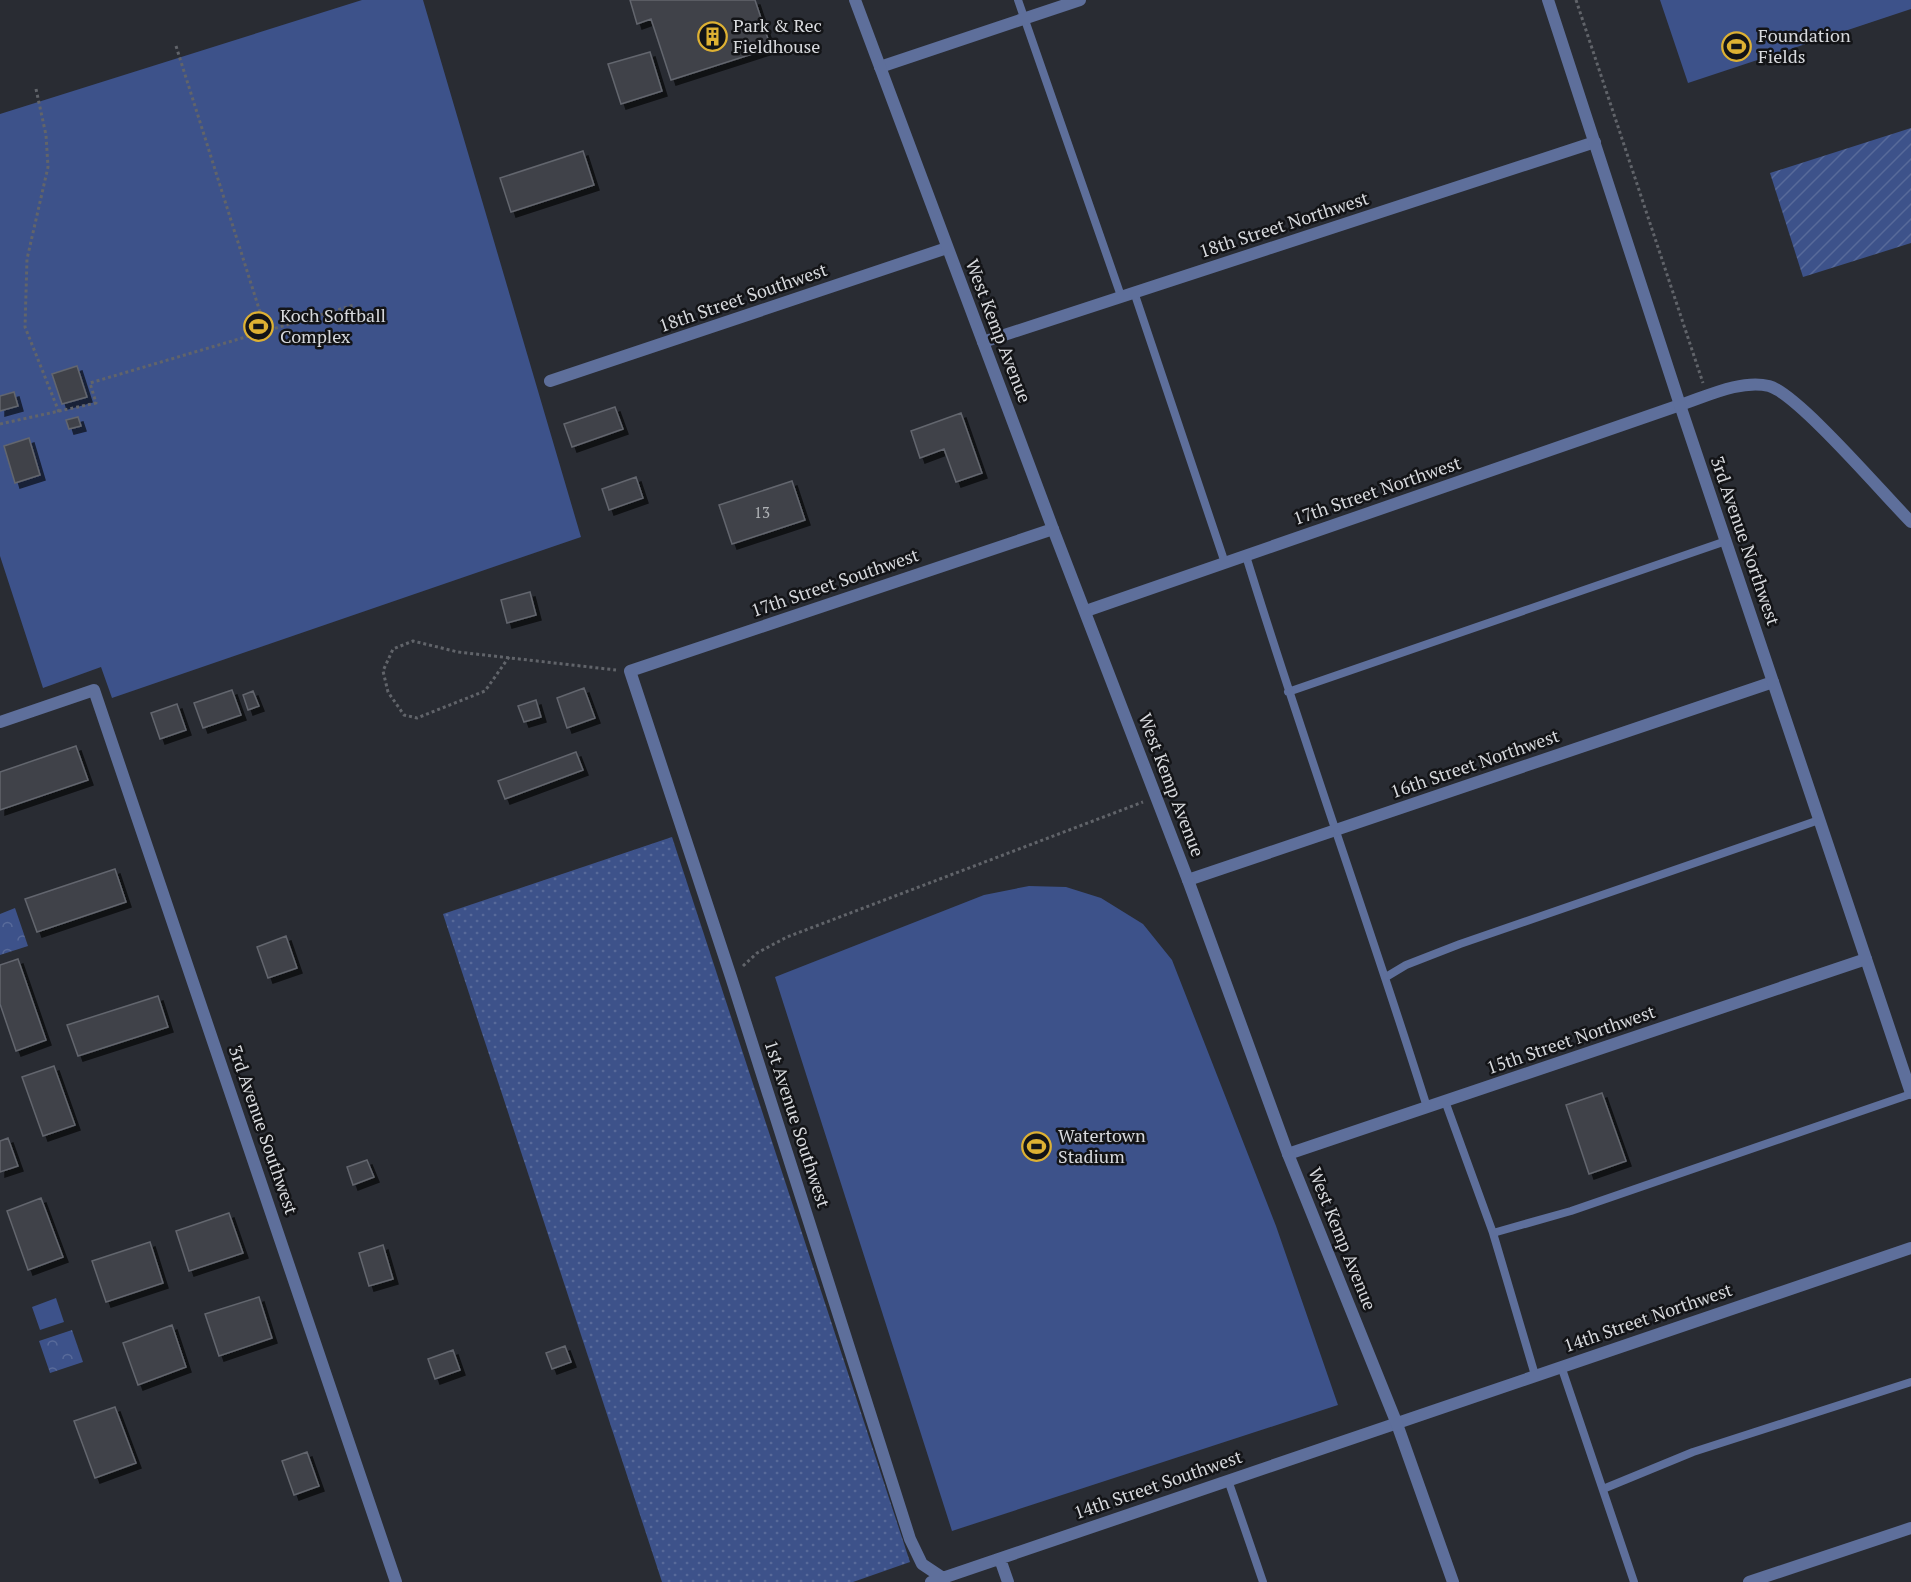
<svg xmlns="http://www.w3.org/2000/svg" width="1911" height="1582" font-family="'PT Serif',serif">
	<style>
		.grass { fill: url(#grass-dots) }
		.park { fill: url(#park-crowns) }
		.garden { fill: url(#garden-furrows) }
		.pitch { fill: #3d528a }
		.building { fill: #40434a; stroke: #63666e; stroke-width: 1.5; filter: url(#shadow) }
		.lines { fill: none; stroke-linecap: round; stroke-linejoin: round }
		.path { stroke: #61646a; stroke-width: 3; stroke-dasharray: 3 3; stroke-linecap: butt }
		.service { stroke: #5e6f9b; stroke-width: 8 }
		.minor { stroke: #5e6f9b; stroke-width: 12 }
		.tertiary { stroke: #5e6f9b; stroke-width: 12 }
		.labels { text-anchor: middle; stroke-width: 5; stroke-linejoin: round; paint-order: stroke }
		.number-label { font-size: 15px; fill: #b1b4b8 }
		.poi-label { font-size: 18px; fill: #d7d9dd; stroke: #131417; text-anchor: start }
		.street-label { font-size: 18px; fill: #d7d9dd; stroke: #131417 }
	</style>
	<defs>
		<pattern id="grass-dots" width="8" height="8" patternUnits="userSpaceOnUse" patternTransform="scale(1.5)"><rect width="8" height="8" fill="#3d528a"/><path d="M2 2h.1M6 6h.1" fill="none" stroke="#586a9a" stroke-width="1.8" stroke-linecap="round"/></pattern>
		<pattern id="park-crowns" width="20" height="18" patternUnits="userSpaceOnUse" patternTransform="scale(1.5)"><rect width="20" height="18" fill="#3d528a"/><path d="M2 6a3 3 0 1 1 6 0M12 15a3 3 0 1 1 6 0" fill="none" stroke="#586a9a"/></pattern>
		<pattern id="garden-furrows" width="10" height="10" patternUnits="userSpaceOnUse" patternTransform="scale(1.5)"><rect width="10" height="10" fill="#3d528a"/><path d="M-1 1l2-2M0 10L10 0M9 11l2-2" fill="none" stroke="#586a9a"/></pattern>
		<filter id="shadow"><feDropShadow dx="5" dy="5" stdDeviation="0" flood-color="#0009"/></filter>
	</defs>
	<rect width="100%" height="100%" fill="#292c33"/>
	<path class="grass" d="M672,837L910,1562L853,1582H662L443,914Z"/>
	<path class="park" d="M15,908L28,946L0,955V914Z
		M72,1330L83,1362L50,1373L39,1341Z"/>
	<path class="garden" d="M1911,128V243L1803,277L1770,173Z"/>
	<path class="pitch" d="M362,0H423L581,537L112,698L101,667L43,688L0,556V114Z
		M1660,0H1911V9L1688,83Z
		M1029,886L1066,887L1101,898L1143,924L1172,960L1276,1226L1338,1405L952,1531L775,977L984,895Z
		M56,1298L64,1322L40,1330L32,1307Z"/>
	<path class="building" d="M630,0H755L771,48L671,80L651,19L637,24Z
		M650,52L662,91L621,104L608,64Z
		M583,151L594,185L511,212L500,178Z
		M77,366L87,397L62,404L52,374Z
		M14,392L18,406L0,411V396Z
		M615,407L623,429L572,447L564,424Z
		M961,413L982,473L956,482L944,449L920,458L911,431Z
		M78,417L81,426L69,429L66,420Z
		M29,438L40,475L15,483L4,446Z
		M636,477L643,498L609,510L602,489Z
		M792,481L805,520L732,544L719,505Z
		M530,592L536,615L507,623L501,600Z
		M584,688L595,718L567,728L557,698Z
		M232,690L241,715L203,728L194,703Z
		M253,691L259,706L248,710L243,695Z
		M536,700L541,717L524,722L518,706Z
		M177,704L186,730L160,739L151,713Z
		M76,746L88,780L0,810V772Z
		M576,752L583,770L505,799L498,781Z
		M115,869L126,902L37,932L25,899Z
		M286,936L297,968L268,978L257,947Z
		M18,959L46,1040L16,1051L0,1004V965Z
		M158,996L168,1027L78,1056L67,1025Z
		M54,1066L75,1125L43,1136L22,1077Z
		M1602,1093L1626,1161L1589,1174L1566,1105Z
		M8,1138L18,1166L0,1172V1141Z
		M367,1160L374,1177L353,1185L347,1167Z
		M41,1198L63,1257L28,1270L7,1211Z
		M229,1213L243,1253L189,1271L176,1231Z
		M150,1242L163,1283L106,1302L92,1261Z
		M383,1245L393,1279L369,1286L359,1253Z
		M259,1297L272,1338L219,1356L205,1314Z
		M172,1325L186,1367L138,1385L123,1343Z
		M565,1346L571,1362L552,1369L546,1353Z
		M453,1350L460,1370L435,1379L428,1359Z
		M115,1407L136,1463L95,1478L74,1421Z
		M307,1452L319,1486L294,1495L282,1461Z"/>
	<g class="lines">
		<path class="path" d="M1576,0L1703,383
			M176,46L266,331
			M36,89L46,135L48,167L27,259L25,327L59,412
			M0,424L96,403L90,383L354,305
			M509,657L485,691L417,718L404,715L388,692L383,671L393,649L413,641L458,652L616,670
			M743,966L757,953L787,937L1143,802"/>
		<path class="service" d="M1018,0L1121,296
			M1134,292L1225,563
			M1246,556C1303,741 1369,923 1427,1107
			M1288,692L1726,541
			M1386,977L1406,965L1460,944L1819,820
			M1445,1101L1493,1233L1535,1375
			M1493,1233L1571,1211L1911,1094
			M1561,1366L1634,1582
			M1228,1480L1263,1582
			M1603,1489L1693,1452L1911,1382"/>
		<path class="minor" d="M880,67L1080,0
			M983,342L1595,142
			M550,381L947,248
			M1086,611L1680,405C1705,397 1741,379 1769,386C1798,394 1885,496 1911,522
			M0,722L94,690L396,1582
			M1188,880L1773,682
			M1288,1154L1866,959
			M1000,1559L1008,1582
			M943,1578L922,1564L910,1539L731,977L630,671L1053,529
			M931,1582L1911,1248
			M1749,1582L1911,1528"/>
		<path class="tertiary" d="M855,0L1053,529L1188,880L1288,1154L1397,1424L1453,1582
			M1548,0L1680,405L1911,1093"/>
	</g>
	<defs>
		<symbol id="building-ring" viewBox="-11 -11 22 22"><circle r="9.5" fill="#131417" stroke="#deb133" stroke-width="1.5"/><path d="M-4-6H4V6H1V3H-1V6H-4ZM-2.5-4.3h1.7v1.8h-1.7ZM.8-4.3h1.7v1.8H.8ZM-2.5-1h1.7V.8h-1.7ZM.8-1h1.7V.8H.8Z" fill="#deb133"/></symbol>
		<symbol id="stadium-ring" viewBox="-11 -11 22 22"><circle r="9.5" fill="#131417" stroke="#deb133" stroke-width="1.5"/><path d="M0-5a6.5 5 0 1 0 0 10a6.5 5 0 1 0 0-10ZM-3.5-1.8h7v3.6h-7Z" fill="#deb133"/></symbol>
	</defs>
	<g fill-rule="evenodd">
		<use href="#building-ring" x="696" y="20" width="33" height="33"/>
		<use href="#stadium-ring" x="1720" y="30" width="33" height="33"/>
		<use href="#stadium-ring" x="242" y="310" width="33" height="33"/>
		<use href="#stadium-ring" x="1020" y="1130" width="33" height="33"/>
	</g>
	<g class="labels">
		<g class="number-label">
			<text x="762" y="518">13</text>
		</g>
		<g class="poi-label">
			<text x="733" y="32">Park &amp; Rec<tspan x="733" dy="21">Fieldhouse</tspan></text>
			<text x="1758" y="42">Foundation<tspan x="1758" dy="21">Fields</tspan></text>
			<text x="280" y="322">Koch Softball<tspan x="280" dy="21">Complex</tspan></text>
			<text x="1058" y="1142">Watertown<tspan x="1058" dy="21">Stadium</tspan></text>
		</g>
		<g class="street-label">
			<text transform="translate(1284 225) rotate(-18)" y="6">18th Street Northwest</text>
			<text transform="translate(743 298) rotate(-19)" y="6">18th Street Southwest</text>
			<text transform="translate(998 331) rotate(69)" y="6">West Kemp Avenue</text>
			<text transform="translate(1377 491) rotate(-19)" y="6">17th Street Northwest</text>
			<text transform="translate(1745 541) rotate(71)" y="6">3rd Avenue Northwest</text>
			<text transform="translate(835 583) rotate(-19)" y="6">17th Street Southwest</text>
			<text transform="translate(1475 764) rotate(-19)" y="6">16th Street Northwest</text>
			<text transform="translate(1171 785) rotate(69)" y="6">West Kemp Avenue</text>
			<text transform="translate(1571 1040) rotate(-19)" y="6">15th Street Northwest</text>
			<text transform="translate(797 1124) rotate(72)" y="6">1st Avenue Southwest</text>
			<text transform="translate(263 1130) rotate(71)" y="6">3rd Avenue Southwest</text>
			<text transform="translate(1342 1239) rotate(68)" y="6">West Kemp Avenue</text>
			<text transform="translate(1648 1318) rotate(-19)" y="6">14th Street Northwest</text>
			<text transform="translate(1158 1485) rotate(-19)" y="6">14th Street Southwest</text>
		</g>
	</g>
</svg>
